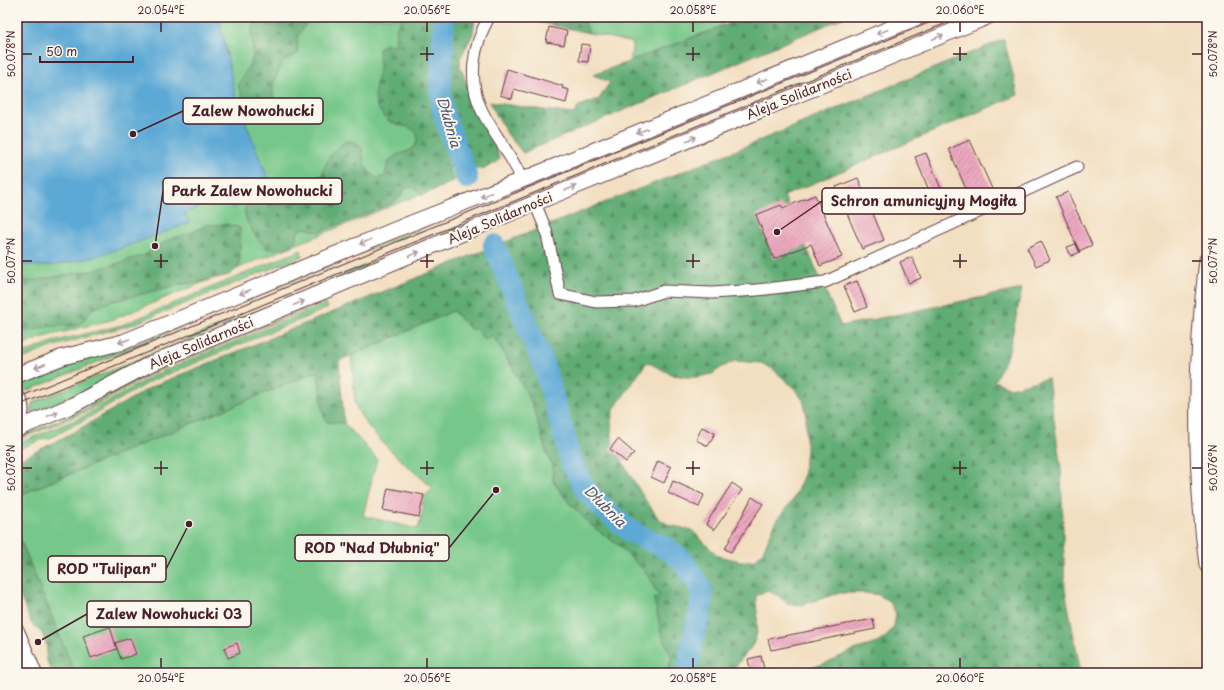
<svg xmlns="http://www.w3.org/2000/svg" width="1224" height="690" font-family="'Playpen Sans',sans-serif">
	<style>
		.green { fill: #76c789; stroke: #60735a }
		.forest { fill: url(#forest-firs); stroke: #556650; fill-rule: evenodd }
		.water { fill: #5da9d6; stroke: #546480 }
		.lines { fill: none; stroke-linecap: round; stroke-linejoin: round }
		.river { stroke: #5da9d6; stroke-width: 22 }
		.building { fill: url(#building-hatch) }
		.street-casing { stroke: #633c41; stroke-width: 13 }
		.secondary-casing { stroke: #633c41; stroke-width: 17 }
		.street { stroke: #fff; stroke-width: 11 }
		.secondary { stroke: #fff; stroke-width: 15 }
		.tram { stroke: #4a1f2b; stroke-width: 1 }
		.oneway { stroke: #ae9aa0 }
		.ticks { fill: none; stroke: #4a1f2b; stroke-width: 1.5 }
		.labels { text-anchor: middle; stroke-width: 4; stroke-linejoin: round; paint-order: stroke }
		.street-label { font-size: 13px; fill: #4a1f2b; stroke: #fbf7ec }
		.water-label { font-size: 14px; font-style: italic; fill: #52566f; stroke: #fbf7ec }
		.leader { fill: none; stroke: #4a1f2b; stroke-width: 1.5 }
		.callout-dot { fill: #4a1f2b; stroke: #fbf7ec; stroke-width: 1.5 }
		.callout { fill: #fbf7ec; stroke: #4a1f2b; stroke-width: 1.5 }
		.callout-label { font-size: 14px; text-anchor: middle; font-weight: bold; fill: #4a1f2b }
		.neatline { fill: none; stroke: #4a1f2b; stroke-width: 1.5 }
		.ticks-label { font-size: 10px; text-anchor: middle; fill: #4a1f2b }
	</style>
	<defs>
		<pattern id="forest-firs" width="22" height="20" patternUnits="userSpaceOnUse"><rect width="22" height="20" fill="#60ac75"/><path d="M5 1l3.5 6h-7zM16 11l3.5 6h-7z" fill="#518b60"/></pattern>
		<pattern id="building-hatch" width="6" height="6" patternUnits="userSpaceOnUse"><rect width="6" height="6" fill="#eca8bf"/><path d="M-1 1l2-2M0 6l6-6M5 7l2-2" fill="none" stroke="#c1889b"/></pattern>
	</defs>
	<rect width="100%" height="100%" fill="#fbf7ec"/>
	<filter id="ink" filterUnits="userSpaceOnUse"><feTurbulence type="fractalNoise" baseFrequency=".025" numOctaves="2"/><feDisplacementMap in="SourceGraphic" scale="8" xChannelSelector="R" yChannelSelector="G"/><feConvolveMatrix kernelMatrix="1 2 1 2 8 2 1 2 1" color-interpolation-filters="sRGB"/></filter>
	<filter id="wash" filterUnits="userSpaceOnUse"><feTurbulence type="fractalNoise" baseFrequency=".012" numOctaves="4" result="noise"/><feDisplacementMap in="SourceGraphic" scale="16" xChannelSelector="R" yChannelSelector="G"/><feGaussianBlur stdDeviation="0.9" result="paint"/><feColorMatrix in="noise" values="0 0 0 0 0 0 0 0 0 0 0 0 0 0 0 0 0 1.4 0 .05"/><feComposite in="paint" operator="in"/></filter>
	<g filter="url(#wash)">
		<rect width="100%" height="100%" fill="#f2dec0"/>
		<path class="green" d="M17,17H436L440,95L474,172L111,320L40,338L17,348Z
			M582,17H720L723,26L630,61L633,43L589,33Z
			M445,219L27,391L19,384L71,363L129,347L405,233Z
			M462,226L376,264L137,362L84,392L31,413L32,403Z
			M301,250L302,256L134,324L54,346L17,361V356L52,342L122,325Z
			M322,301L323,302L150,374L87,411L17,440V438L79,412L122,387L148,373Z
			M325,304L328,308L149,382L90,417L48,439L45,438L17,450V444L82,417L152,376Z
			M453,311L471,330L475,328L494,337L527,393L533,406L545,448L553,468V482L571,505L591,525L618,545L645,571L660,598L654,599L662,635L672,658L666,673H75L17,532V496L318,371L323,413L327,422L344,423L347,426L377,459L363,516L418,529L424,506L422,505L424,497L433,488C411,469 361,429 355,402L351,356Z"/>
		<path class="forest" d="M254,17H310L297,38L298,53L283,61L273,84V106L253,110L245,103L238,86L253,58L252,29Z
			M402,17H475L473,34L460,58V66L477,111L486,125L500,159C474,181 468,159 448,168L452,182L421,196L417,190L410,187L404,190L401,197L390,204L319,232L305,228L299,230L294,244C285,248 277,250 267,249C257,238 243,223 245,207L260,202H268L274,205H289L296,202L295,188C303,182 313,181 322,175C324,164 337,142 349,141C354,141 358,144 361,146C366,162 361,168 377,178L385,176C386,172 386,166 389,162C395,150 413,156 417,141C420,126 402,127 393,123C388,121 383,116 380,111C371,99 376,83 379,70C380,63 379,55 379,49L384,44L395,45L397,27Z
			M516,17H582L589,33Z
			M743,17H845L523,153L508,135L489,102L573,114L579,106L599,99L610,82L593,75L723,26Z
			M1004,39L1018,95L784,196L841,326L1022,289L1008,355L994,381L1011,388L1048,378L1061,469L1065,590L1081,673H778L814,667L826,663L854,650L877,643L887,636L894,626L896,614L890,602L879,595L865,593H839L802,605L789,604L778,596L767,590L756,596C756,612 761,630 753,644C747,655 738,660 733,673H666L672,658L662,635L654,599L660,597L645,571L618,545L591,525L571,505L553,481V468L545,448L533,406L511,364L494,337L491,336L484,340L476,328L471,330L453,311L339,361L344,423L327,422L323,413L318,371L17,496V461L74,432L153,386L470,256L732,152ZM735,361L761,363L773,369L794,388L803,400L806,412V450L803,477L793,500L777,519L762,553L753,561H741L718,556L692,530L669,525L659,519L644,498L613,446L611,421L614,409L647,362L673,375L686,377H699L712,374L722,367Z
			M227,224L240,228V258L238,268L229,275L199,282L177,285L123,299L112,301L92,309L80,325C70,327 61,325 51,326C38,327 30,335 17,328V277L28,281L95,270L144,255L170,239L190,233L207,225Z
			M17,532L75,673H52L46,659L47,646L42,633L31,623L17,588Z"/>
		<path class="water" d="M17,17H219L236,98L264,169L274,191L232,208L226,195L185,213L189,223C148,238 59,277 17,263Z"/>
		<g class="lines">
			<path class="river" d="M444,17L440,90L444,115L467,178
				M494,245L545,369L572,464L586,490L603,508L630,531L664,547L679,557L700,586L702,598L699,616L693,639L687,673"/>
		</g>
		<g id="blocks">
			<path class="building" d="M549,27L567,31L564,45L546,42Z
				M581,44L590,45L588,62L579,61Z
				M507,69L563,86L562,88L569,90L566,103L514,89L512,99L500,95Z
				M970,140L993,191L971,201L949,149Z
				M926,153L950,210L939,214L915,157Z
				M858,178L884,240L862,249L836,187Z
				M1068,192L1092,245L1079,251L1056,197Z
				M815,195L842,257L820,266L811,244L774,259L756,215L781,205L783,208Z
				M1041,241L1050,260L1036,266L1027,248Z
				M1076,244L1080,252L1071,256L1067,247Z
				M912,257L921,278L909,283L900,262Z
				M857,281L867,307L855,312L844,286Z
				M702,427L715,433L708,446L696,440Z
				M618,439L634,453L626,462L610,449Z
				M658,461L671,467L664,483L651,477Z
				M673,481L704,495L699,507L668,493Z
				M732,483L742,490L714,530L706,524Z
				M388,488L424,495L419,517L383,510Z
				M752,497L763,504L731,552L725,549Z
				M873,619L875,629L771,650L768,639Z
				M110,627L117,649L91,658L83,636Z
				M130,638L136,654L121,659L115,643Z
				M237,643L240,653L228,658L224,648Z
				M761,656L764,669L751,672L748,659Z"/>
		</g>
	</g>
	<g filter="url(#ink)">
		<use href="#blocks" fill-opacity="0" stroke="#633c41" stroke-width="1"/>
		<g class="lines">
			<defs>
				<path id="street" d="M489,17C473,46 467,80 482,111C494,135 512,155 522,180
					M535,203L546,230L560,294L596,302L634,301L664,291L712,293L757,290L825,282L1077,167"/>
				<path id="secondary" d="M1207,260C1195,359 1194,467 1207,565
					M17,375L63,357L123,342L150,331L409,224L522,180L918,17
					M17,396C23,406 22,415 17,425
					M17,429L71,406L150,364L535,203L987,17
					M17,632L34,673"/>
			</defs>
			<use href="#street" class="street-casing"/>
			<use href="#secondary" class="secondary-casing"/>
			<use href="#street" class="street"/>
			<use href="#secondary" class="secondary"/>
			<path class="tram" d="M17,398L943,17
				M17,406L961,17"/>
		</g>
		<defs><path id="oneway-shaft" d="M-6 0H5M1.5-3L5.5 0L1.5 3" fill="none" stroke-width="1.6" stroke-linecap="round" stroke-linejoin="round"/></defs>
		<g class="oneway">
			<use href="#oneway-shaft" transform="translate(882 32) rotate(158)"/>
			<use href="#oneway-shaft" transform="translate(938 37) rotate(-22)"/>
			<use href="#oneway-shaft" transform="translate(762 81) rotate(158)"/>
			<use href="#oneway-shaft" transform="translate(642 131) rotate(158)"/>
			<use href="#oneway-shaft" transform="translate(691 139) rotate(-22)"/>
			<use href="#oneway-shaft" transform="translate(571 188) rotate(-22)"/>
			<use href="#oneway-shaft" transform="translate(486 195) rotate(158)"/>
			<use href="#oneway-shaft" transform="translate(365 242) rotate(158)"/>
			<use href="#oneway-shaft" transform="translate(414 254) rotate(-23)"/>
			<use href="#oneway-shaft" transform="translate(245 292) rotate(158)"/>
			<use href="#oneway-shaft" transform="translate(299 303) rotate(-22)"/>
			<use href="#oneway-shaft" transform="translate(124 341) rotate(161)"/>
			<use href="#oneway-shaft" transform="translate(40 366) rotate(158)"/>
			<use href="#oneway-shaft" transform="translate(53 414) rotate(-23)"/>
		</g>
	</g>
	<path class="ticks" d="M161,22V32M427,22V32M693,22V32M960,22V32M427,47V61M693,47V61M960,47V61M22,54H32M420,54H434M686,54H700M953,54H967M1192,54H1202M161,254V268M427,254V268M693,254V268M960,254V268M22,261H32M154,261H168M420,261H434M686,261H700M953,261H967M1192,261H1202M161,461V475M427,461V475M693,461V475M960,461V475M22,468H32M154,468H168M420,468H434M686,468H700M953,468H967M1192,468H1202M161,658V668M427,658V668M693,658V668M960,658V668"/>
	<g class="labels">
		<g class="street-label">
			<text transform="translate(799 94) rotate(-22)" y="5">Aleja Solidarności</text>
			<text transform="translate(500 218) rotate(-23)" y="5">Aleja Solidarności</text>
			<text transform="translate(201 343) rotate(-23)" y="5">Aleja Solidarności</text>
		</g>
		<g class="water-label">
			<text transform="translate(449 122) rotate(74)" y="5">Dłubnia</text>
			<text transform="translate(605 506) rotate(45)" y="5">Dłubnia</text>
		</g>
	</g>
	<path class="leader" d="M133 134L183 111M155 246L163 191M777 232L822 201M496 490L449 548M189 524L166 569M38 642L87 614"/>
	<g class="callout-dot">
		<circle cx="133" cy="134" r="4"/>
		<circle cx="155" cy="246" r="4"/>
		<circle cx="777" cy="232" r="4"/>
		<circle cx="496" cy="490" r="4"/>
		<circle cx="189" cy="524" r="4"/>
		<circle cx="38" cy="642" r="4"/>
	</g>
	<g class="callout">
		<rect x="183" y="98" width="140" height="26" rx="4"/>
		<rect x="163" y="178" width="179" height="26" rx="4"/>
		<rect x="822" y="188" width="203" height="26" rx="4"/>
		<rect x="295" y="535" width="154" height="26" rx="4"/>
		<rect x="48" y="556" width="118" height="26" rx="4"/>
		<rect x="87" y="601" width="164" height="26" rx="4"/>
	</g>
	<g class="callout-label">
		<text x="253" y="116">Zalew Nowohucki</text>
		<text x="252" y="196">Park Zalew Nowohucki</text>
		<text x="924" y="206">Schron amunicyjny Mogiła</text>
		<text x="372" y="553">ROD "Nad Dłubnią"</text>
		<text x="107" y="574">ROD "Tulipan"</text>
		<text x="169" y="619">Zalew Nowohucki 03</text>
	</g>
	<rect width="1224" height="690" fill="none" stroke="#fbf7ec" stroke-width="44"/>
	<path d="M40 56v6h93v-6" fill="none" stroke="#4a1f2b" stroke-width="2"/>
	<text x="46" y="56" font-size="12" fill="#4a1f2b" stroke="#fbf7ec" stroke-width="3" paint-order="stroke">50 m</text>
	<rect x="22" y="22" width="1180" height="646" class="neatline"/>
	<g class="ticks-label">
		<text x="161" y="14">20.054°E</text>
		<text x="427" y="14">20.056°E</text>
		<text x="693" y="14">20.058°E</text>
		<text x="960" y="14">20.060°E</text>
		<text transform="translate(11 54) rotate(-90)" y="4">50.078°N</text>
		<text transform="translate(1213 54) rotate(-90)" y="4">50.078°N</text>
		<text transform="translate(11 261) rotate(-90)" y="4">50.077°N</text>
		<text transform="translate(1213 261) rotate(-90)" y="4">50.077°N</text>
		<text transform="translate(11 468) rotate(-90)" y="4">50.076°N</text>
		<text transform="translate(1213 468) rotate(-90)" y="4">50.076°N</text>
		<text x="161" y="682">20.054°E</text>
		<text x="427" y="682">20.056°E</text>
		<text x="693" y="682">20.058°E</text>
		<text x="960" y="682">20.060°E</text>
	</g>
</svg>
